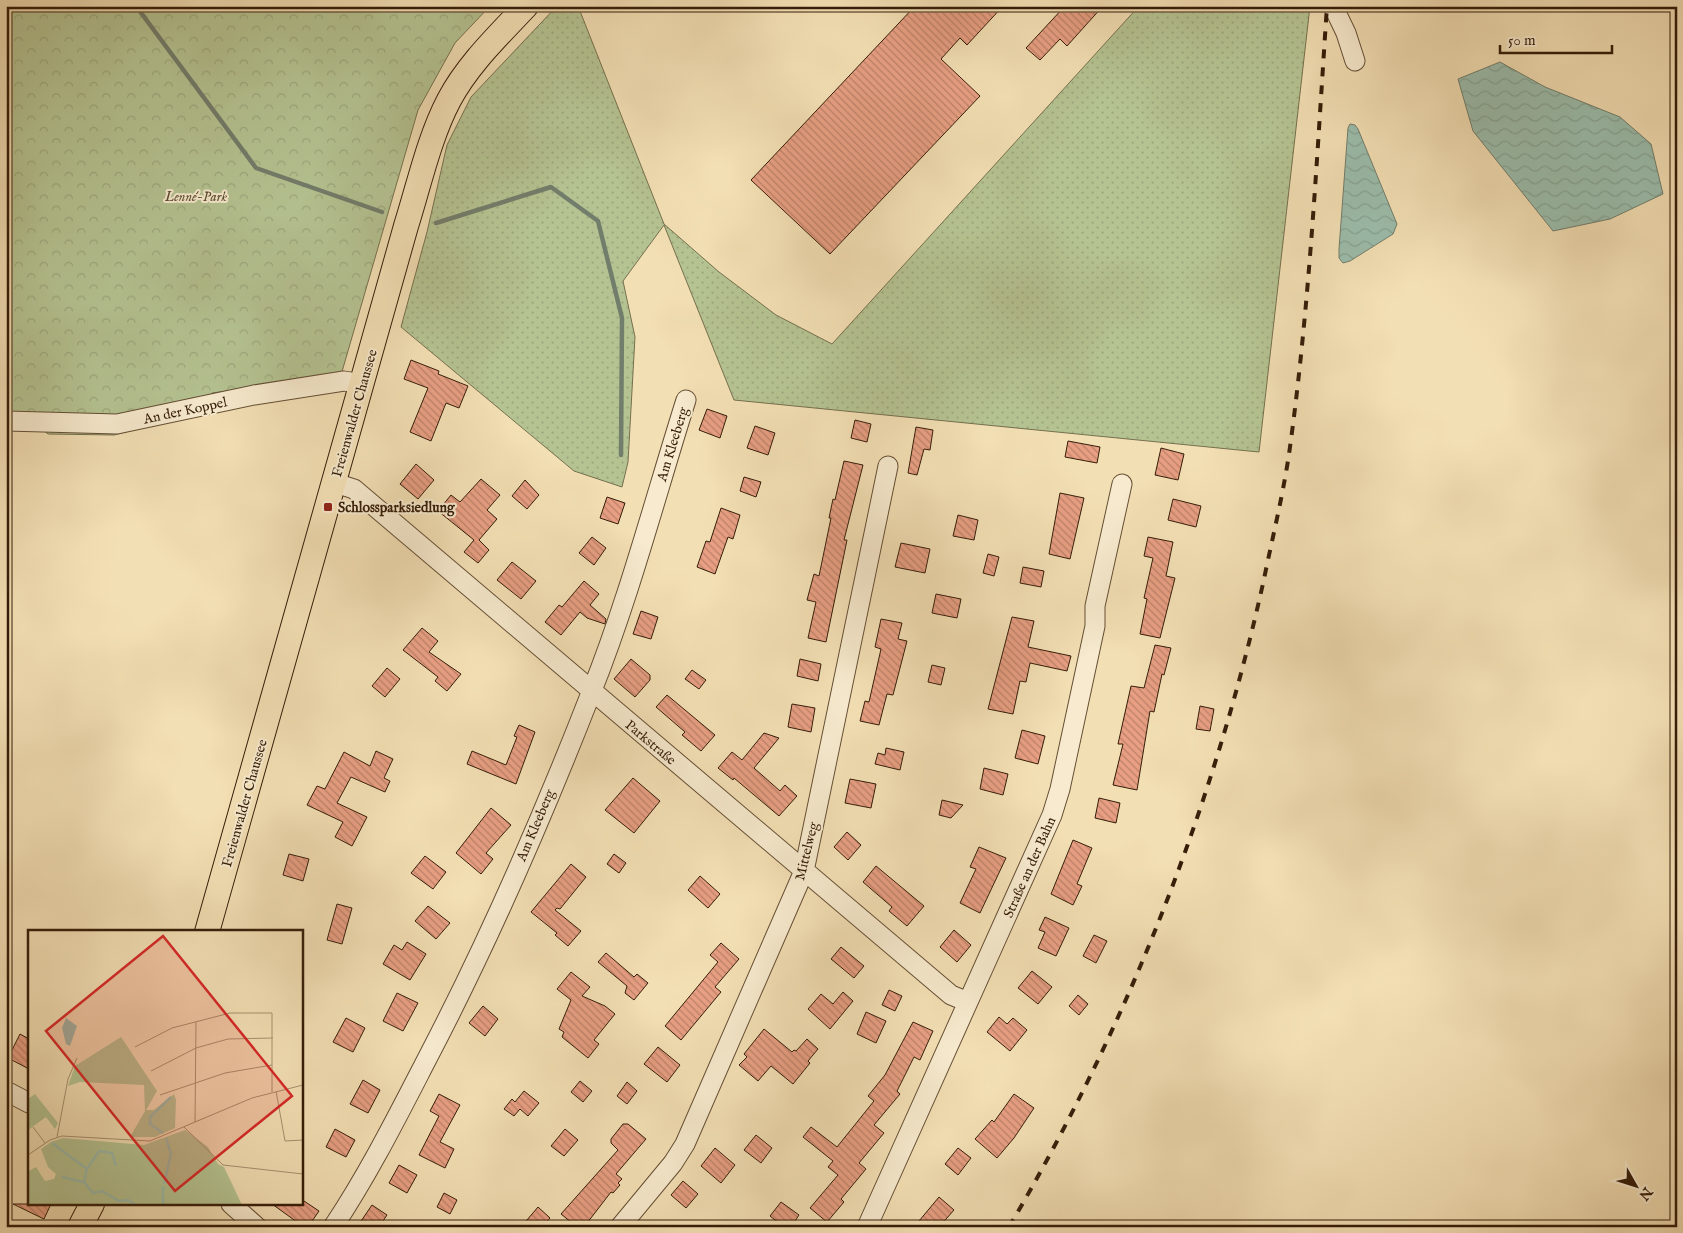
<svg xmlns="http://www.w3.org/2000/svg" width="1683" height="1233" font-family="'IM FELL English',serif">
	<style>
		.grass { fill: url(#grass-dots); stroke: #75704e }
		.forest { fill: url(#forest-crowns); stroke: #75704e }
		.water { fill: url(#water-waves); stroke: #727d6b }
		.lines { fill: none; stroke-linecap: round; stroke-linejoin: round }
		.stream { stroke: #727d6b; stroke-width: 4.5 }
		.building { fill: url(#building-back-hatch); stroke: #351d09 }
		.minor-casing { stroke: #644e34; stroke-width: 21 }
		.major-casing { stroke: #351d09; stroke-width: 26 }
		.minor { stroke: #f7eace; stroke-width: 19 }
		.major { stroke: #f3dfb4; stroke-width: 24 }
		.rail { stroke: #351d09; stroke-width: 4; stroke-dasharray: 9 9; stroke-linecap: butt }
		.poi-dot { fill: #8f2418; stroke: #f7eace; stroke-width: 2 }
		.labels { text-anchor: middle; stroke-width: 4; stroke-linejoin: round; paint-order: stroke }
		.park-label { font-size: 14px; font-style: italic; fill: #5b4f32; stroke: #f7eace }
		.street-label { font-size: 14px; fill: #351d09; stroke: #f7eace }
		.poi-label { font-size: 14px; font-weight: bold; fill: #351d09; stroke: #f7eace; text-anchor: start }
		.inset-river { fill: none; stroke: #9bbdac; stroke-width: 2.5 }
		.inset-road { fill: none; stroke: #a79170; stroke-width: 1 }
		.view { fill: #d62828; fill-opacity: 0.15; stroke: #d62828; stroke-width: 2.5 }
		.inset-edge { fill: none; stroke: #351d09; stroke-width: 2.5 }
	</style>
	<defs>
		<pattern id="grass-dots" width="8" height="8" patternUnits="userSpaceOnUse" patternTransform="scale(1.25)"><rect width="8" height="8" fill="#b5c392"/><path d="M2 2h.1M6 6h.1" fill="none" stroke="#9ca77d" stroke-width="1.8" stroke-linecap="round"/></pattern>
		<pattern id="forest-crowns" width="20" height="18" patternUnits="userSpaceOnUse" patternTransform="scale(1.25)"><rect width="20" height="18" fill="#b5c392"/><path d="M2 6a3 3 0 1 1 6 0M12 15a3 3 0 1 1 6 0" fill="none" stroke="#9ca77d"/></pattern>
		<pattern id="water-waves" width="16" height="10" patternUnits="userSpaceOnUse" patternTransform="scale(1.25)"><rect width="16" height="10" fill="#9bbdac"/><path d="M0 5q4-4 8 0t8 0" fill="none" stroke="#86a293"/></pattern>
		<pattern id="building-back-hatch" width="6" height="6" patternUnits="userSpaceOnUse" patternTransform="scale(1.25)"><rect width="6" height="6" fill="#e89f83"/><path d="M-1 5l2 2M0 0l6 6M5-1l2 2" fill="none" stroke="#bd8169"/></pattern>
	</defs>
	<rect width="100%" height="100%" fill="#f3dfb4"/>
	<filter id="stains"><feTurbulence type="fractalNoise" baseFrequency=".004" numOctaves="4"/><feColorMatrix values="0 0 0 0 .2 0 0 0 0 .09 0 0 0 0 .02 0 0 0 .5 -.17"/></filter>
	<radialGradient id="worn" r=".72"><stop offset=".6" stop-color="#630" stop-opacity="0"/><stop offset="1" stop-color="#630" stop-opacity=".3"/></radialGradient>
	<path class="grass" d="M557,6H578L664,224L719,272L776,315L832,344L1139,6H1310L1259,452L734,400L664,225L623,281L635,337L628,462L622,487L574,471L401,327L427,232L447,145L471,97Z"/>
	<path class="forest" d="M6,6H490L455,43L418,110L341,375L212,393L196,414L114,435L48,434L25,415L6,412Z"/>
	<path class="water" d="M1500,62L1545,87L1620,117L1651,144L1663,194L1610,219L1553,231L1473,131L1458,79Z
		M1350,124L1355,125L1358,129L1397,224L1393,234L1350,261L1343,263L1339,258V249L1348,128Z"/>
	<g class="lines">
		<path class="stream" d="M136,6L256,168L382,212
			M436,223L551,187L598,221L622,318L621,455"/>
	</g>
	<path class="building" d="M915,6H1003L967,45L960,38L941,59L980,96L830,254L751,180Z
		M1065,6H1103L1067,46L1060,39L1040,60L1026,48Z
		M411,360L439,371L438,374L468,386L459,408L446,403L431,441L410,432L428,388L404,379Z
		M707,409L727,416L720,438L699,430Z
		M855,420L871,424L867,442L851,438Z
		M755,426L775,433L768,455L747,448Z
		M916,427L933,430L930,450L924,449L917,475L908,473Z
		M1068,441L1100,447L1097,463L1065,457Z
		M1161,448L1184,454L1178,480L1155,475Z
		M844,461L863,465L844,540H847L826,642L808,638L816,602L807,600L814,574L819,576L831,518H829L833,499L835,500Z
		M416,464L434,480L418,499L400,484Z
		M744,477L761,482L756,497L740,491Z
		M481,479L500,495L487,510L497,519L479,540L489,550L478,563L464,552L474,540L438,511L451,495L460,502Z
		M525,480L539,495L527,509L512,496Z
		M1060,493L1084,498L1070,559L1049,554Z
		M607,497L625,503L618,524L600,518Z
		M1173,499L1201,506L1196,527L1168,520Z
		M721,508L740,515L733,539L728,537L715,574L697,567L706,541L710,542Z
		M958,515L978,520L974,540L953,536Z
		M592,537L606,548L594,565L579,553Z
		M1148,537L1173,542L1166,576L1175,578L1160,638L1140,634L1147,599L1144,598L1153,558L1144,556Z
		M901,543L930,549L925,573L895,567Z
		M988,554L999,557L994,576L983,573Z
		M512,562L536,581L521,599L497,580Z
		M1023,567L1044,571L1041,587L1020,583Z
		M584,581L599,594L590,605L606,619L605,624L587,618L580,612L561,635L545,622L559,605L562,607Z
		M936,594L961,599L957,618L932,613Z
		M641,611L658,617L651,639L633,634Z
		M1012,617L1034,621L1028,647L1071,656L1067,671L1030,663L1026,682L1020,681L1013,714L988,709Z
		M881,619L902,623L898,639L907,641L893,695L887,694L879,725L860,721L865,701L869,702L881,649L875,647Z
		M422,628L438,641L429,652L461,674L447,691L435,681L438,677L403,650Z
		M1155,645L1171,648L1164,675L1162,674L1154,712L1150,711L1137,790L1113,785L1123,744H1118L1131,686L1144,688Z
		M631,659L650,675V680L635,697L614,679Z
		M800,659L821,664L818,681L797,676Z
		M932,665L945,668L941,685L928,682Z
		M387,668L400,679L385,697L372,686Z
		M692,670L706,680L699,689L685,679Z
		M667,695L715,735L701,751L682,735L685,732L656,707Z
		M792,704L815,708L811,732L788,727Z
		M1200,706L1214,709L1210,731L1196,729Z
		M519,725L535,732L516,784L467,764L472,751L506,765L517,737L514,736Z
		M1022,730L1045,736L1038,764L1015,758Z
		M764,733L779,738L754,768L780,791L785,785L797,796L779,816L734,778L733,780L718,768L732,752L742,760Z
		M886,748L904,752L900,770L875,764L878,753L885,755Z
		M376,751L393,759L384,778L390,781L385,792L351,777L337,803L367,817L352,846L335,837L343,822L307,805L317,786L325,789L344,752L370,766Z
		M984,768L1008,774L1003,795L980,789Z
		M633,778L660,801L634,833L605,810Z
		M850,779L876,784L871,808L845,803Z
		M1099,798L1120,803L1116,823L1095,818Z
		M942,800L963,805L951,818L939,815Z
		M491,808L511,825L486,853L493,859L481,874L456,853Z
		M847,832L861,845L848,860L834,847Z
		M1073,840L1092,848L1077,884L1082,886L1073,905L1051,894Z
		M979,847L1006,858L980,913L960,903L976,869L970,867Z
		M289,854L309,859L303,881L283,875Z
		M614,854L626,863L619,873L607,864Z
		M425,856L446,872L433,889L411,873Z
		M571,864L586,877L560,909L557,908L555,910L581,931L568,946L555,935L557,933L531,912Z
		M876,866L924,906L907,926L889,911L892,907L863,882Z
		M700,876L720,894L708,908L688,890Z
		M337,904L352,908L342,944L327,940Z
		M428,906L450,923L436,939L415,921Z
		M1045,917L1069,928L1056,956L1038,948L1045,932L1039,930Z
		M954,930L971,945L957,962L940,947Z
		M1094,935L1107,941L1096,963L1083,956Z
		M407,942L426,954L410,980L383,964L394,945L402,950Z
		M721,943L739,959L715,987L721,992L681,1040L665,1026L718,962L710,955Z
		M841,947L864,966L854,978L831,959Z
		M606,953L634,977L637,974L648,983L634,1000L625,993L627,986L598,962Z
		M1032,971L1052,987L1038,1004L1018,988Z
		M571,972L590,987L582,996L605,1006L615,1014L594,1040L599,1044L588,1058L562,1037L564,1032L559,1029L571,1000L557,989Z
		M889,990L902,996L895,1011L882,1005Z
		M843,992L853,1001L830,1029L808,1009L821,994L833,1004Z
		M397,993L418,1003L403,1031L383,1021Z
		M1078,995L1088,1004L1079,1015L1069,1006Z
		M483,1006L498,1019L485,1036L469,1023Z
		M866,1012L886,1021L876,1043L857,1034Z
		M999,1017L1007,1024L1013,1018L1027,1030L1010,1051L987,1032Z
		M346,1018L365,1028L353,1052L333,1042Z
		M913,1022L933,1031L920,1060L914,1057L897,1091L900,1094L874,1125L884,1133L859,1163L866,1169L841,1199L844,1202L827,1222L810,1208L838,1175L828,1167L833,1161L803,1137L811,1127L837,1147L874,1101L868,1096L885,1075Z
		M764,1029L792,1052L794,1050L796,1051L807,1039L818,1049L808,1061L810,1063L793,1084L771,1066L758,1081L739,1065L747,1057L744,1054Z
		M20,1034L29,1039V1069L8,1058Z
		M658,1047L680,1065L667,1082L644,1064Z
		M363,1080L380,1090L368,1113L350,1104Z
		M580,1081L592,1091L583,1102L571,1092Z
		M627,1082L637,1091L627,1104L617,1096Z
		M524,1091L539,1103L528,1116L520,1109L514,1116L504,1109L512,1099L515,1102Z
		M439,1094L460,1105L440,1142L454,1149L445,1168L419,1155L439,1116L430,1111Z
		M1014,1094L1034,1108L1014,1138L997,1158L975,1139L992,1120L994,1122Z
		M623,1124H628L646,1139L616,1174L622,1179L618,1183L620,1185L613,1193L611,1192L584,1227H577L561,1214L618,1150L611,1143V1139Z
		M335,1129L355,1140L346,1157L326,1147Z
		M565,1129L578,1140L564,1156L551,1146Z
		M756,1135L772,1148L761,1163L744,1150Z
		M715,1148L735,1165L721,1183L701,1166Z
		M958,1148L971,1158L958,1175L945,1164Z
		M399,1165L417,1175L407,1193L389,1183Z
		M683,1181L698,1194L686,1208L671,1195Z
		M444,1193L457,1200L450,1214L437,1207Z
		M939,1197L954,1210L939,1227H914Z
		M301,1199L319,1211L308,1227H304L272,1204H301Z
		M781,1202L799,1215L791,1227H784L770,1216Z
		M13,1204H51L44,1219Z
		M372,1205L387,1215L379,1227H357Z
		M538,1207L550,1218L542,1227H521Z"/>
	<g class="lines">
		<defs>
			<path id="minor" d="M1333,6L1346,33L1355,61
				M6,421L117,424L254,395L344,381L363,384
				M335,483L354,489L951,995L968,1002
				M6,1091L29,1103
				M231,1204L257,1227
				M333,1227C369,1173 398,1115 428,1057C489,940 543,816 591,693C629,598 655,498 686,400
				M620,1227L673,1163L685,1144L804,871L888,466
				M867,1227L1052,815L1060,789L1095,626V606L1122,484"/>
			<path id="major" d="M207,932L406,226C419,185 429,138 449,100C468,64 499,35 526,6
				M80,1227L92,1204"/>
		</defs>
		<use href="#minor" class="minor-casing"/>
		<use href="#major" class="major-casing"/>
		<use href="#minor" class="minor"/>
		<use href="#major" class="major"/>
		<path class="rail" d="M1009,1227C1127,1027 1214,806 1264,579C1273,535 1284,491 1290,447C1310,301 1317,153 1327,6"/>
	</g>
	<rect class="poi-dot" x="323" y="502" width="10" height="10" rx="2.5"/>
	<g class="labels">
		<g class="park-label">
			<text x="196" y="201">Lenné-Park</text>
		</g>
		<g class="street-label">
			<text transform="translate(185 410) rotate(-12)" y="5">An der Koppel</text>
			<text transform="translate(354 413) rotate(-74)" y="5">Freienwalder Chaussee</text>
			<text transform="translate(672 444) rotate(-73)" y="5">Am Kleeberg</text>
			<text transform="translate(651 742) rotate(40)" y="5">Parkstraße</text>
			<text transform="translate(244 803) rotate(-74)" y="5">Freienwalder Chaussee</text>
			<text transform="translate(535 825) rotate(-67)" y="5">Am Kleeberg</text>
			<text transform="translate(806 851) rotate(-76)" y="5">Mittelweg</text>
			<text transform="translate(1029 867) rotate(-66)" y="5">Straße an der Bahn</text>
		</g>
		<g class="poi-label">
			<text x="338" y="512">Schlossparksiedlung</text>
		</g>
	</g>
	<g transform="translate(28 930)">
		<rect width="275" height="275" fill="#f3dfb4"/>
		<path d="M93,107L129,161L118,180H126L146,164L148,170L147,198L127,207H102L117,181L116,155L52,152L40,156L47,136ZM7,164L30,193L27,199L18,187L0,200V169Z" fill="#b5c392"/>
		<path d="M157,200L180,217L190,234L196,237L214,275H0L1,241L8,237L17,251L26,249L28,244L20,237L13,219L23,212L35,208L116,215Z" fill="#b5c392"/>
		<path d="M38,88L49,96L42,116L38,114L34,98Z" fill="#9bbdac"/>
		<path class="inset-river" d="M135,203L122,194V187L143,167M24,213L59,239M88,236L84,223L71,221L59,239L56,252L65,263L74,261L91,271L100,270L108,275M34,247L55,252M136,254L143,224L138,208M135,275V256"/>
		<path class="inset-road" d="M107,117L144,98L202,83H244V162M123,141L168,118L200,109L245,108M248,161L257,211L275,210M132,165L197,143L244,135M167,192L168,92M5,197L17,213M156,197L195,235L275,244M29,207L40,149L49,128M0,225L22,210L34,206L122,211L224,168L275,155"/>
		<path class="view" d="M135,6L264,166L147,261L18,101Z"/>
		<rect width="275" height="275" class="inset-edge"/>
	</g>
	<rect width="1683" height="1233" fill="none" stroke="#f3dfb4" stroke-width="25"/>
	<rect x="8" y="8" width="1668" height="1218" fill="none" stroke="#351d09" stroke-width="2.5"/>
	<rect x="12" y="12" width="1658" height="1208" fill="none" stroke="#351d09"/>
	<g transform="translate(1636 1186) rotate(129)" stroke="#f7eace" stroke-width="4" paint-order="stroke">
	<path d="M0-4L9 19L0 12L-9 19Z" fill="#351d09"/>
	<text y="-8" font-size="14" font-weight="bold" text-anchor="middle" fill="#351d09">N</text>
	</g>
	<path d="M1500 45v8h112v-8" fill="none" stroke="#351d09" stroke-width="2.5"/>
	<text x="1508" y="45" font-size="15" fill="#351d09" stroke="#f7eace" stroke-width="4" paint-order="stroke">50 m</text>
	<rect width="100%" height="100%" filter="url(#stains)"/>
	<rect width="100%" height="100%" fill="url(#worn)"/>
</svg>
